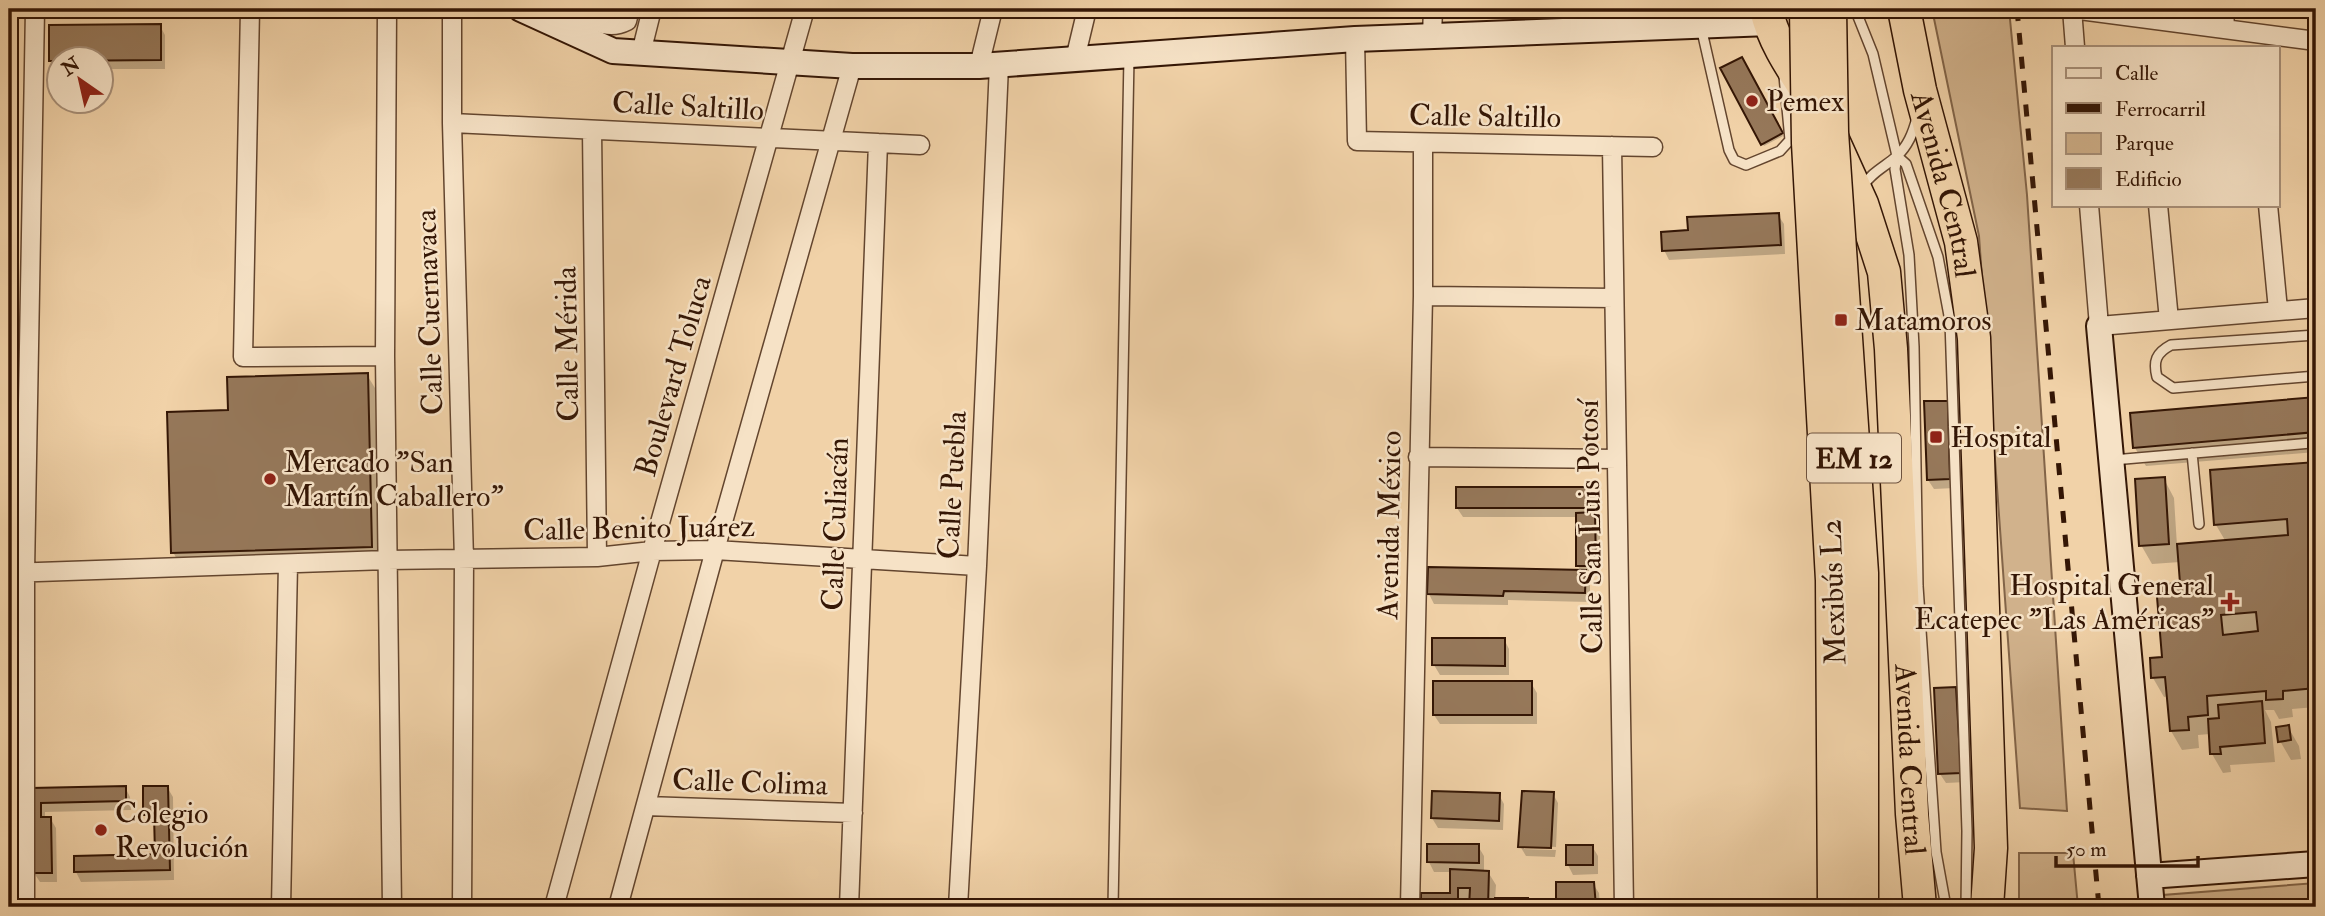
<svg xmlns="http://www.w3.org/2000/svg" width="2325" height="916" font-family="'IM FELL Double Pica',serif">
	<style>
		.green { fill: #d1b28c; stroke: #826448; stroke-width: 2 }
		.shadow { fill: #0003 }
		.building { fill: #96785a; stroke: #341605; stroke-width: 2; fill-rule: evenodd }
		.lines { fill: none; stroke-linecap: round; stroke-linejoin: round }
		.lane-casing { stroke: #63452e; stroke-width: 12 }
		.street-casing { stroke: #63452e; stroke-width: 21 }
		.secondary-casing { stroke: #341605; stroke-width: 28 }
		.highway-casing { stroke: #341605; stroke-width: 35 }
		.lane { stroke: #f6e2c6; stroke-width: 9 }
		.street { stroke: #f6e2c6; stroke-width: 18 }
		.secondary { stroke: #f6e2c6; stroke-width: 24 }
		.highway { stroke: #f1d2a8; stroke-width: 32 }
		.rail { stroke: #341605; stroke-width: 5; stroke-dasharray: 12 12; stroke-linecap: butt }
		.highway-bridge-casing { stroke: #341605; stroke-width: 35; stroke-linecap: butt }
		.highway-bridge { stroke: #f1d2a8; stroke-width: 32 }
		.poi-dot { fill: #8f2418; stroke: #f6e2c6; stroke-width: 2.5 }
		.labels { text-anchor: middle; stroke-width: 5; stroke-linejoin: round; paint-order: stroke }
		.shield { fill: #f6e2c6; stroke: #6e533f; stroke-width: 2 }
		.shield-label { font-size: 28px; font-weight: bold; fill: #341605 }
		.poi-label { font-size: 30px; fill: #341605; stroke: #f6e2c6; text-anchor: start }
		.street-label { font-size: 30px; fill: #341605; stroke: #f6e2c6 }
	</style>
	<rect width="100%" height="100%" fill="#f1d2a8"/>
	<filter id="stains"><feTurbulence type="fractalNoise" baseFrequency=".00286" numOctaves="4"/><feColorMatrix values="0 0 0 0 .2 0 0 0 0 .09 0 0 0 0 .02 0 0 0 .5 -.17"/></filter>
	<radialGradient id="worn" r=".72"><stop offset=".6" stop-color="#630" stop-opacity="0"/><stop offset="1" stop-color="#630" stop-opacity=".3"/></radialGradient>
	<path class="green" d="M1932,9H2009L2027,195L2067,811L2020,808L1979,236Z
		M2019,853H2073L2078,907H2019Z
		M2316,883V907H2164L2163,895Z"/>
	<path class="shadow" d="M145,9H167V18H151Z
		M160,26L165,35V69H102V60H60V70H57L51,60Z
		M1742,59L1783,136L1764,146L1722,69Z
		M1778,215L1784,224L1785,254L1669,260L1664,250L1689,232Z
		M367,375L375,388L379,559L180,565L173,552L230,412Z
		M2316,399V452L2146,466L2135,448L2132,415Z
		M1947,402L1953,412L1955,488L1934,489L1928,480Z
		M2316,463V707L2292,709L2293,717L2279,719L2274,710H2265L2271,722L2275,762L2230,765L2231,772L2223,773L2212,754L2210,734L2198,735L2199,748L2182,750L2171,731L2169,696L2164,697L2153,678L2151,659L2164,658L2181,585L2180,562L2152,564L2141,545L2164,479L2174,498L2177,546L2226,542L2216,525L2212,472Z
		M1589,489L1595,498L1594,514L1600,524V575L1587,576L1590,581V602L1508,600V605L1434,604L1429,594L1581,572L1578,566V517H1463L1457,508Z
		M1504,639L1509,649V675H1440L1434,665Z
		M1531,683L1537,693V724H1440L1434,715Z
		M1955,688L1961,698L1966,782L1946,783L1940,774Z
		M2288,727L2299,746L2301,759L2291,760L2280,741Z
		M2316,733V749L2311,734Z
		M125,787L130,797L131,810L45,812V819L50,818L56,828L57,882H40L34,873L32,790Z
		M167,787L173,797L174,880L81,882L76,872L157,856L156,824H150L145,814Z
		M1553,794L1558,803L1556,847L1524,845V849L1556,850L1555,857L1526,856L1520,846Z
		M1499,795L1504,804L1503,830L1438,828L1432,818Z
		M1478,846L1484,856V872H1488L1496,885L1495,900H1527L1531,907H1471V900H1465L1464,907H1422L1423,894L1451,895L1452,872H1434L1429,862Z
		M1592,846L1598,856V874L1573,875L1568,865Z
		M1558,883L1593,884L1599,893L1600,907H1557Z"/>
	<path class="building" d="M161,24V60L49,61V25Z
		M1742,57L1783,133L1761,145L1720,68Z
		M1779,213L1781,245L1662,251L1661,232L1688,230L1687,217Z
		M368,373L372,547L171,553L167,412L228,410L227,377Z
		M2316,397V432L2133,448L2130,413Z
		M1924,401H1948L1950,479L1927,480Z
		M2316,462V688L2283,691V699L2266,700V691L2207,696L2208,715L2188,717L2189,730L2170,731L2165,677L2151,678L2150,658L2162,657L2156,585L2180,583L2177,544L2288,535L2287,519L2214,525L2210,470ZM2256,612L2258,631L2223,635L2221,615Z
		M2165,477L2169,544L2139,546L2135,479Z
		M1456,487H1590V508H1456Z
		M1595,512L1596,566H1576V513Z
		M1428,567L1586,570L1585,593L1504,591L1503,596L1427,594Z
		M1432,638H1505V666L1432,665Z
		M1433,681H1532V715H1433Z
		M1956,687L1961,773L1938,774L1934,688Z
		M2262,701L2265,743L2220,747L2221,754H2210L2208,719L2219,718L2218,705Z
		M2289,725L2291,740L2278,742L2276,727Z
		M126,786V801L41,803V817H51L52,873H32L31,788Z
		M143,786H168L170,870L74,872V856L155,854L154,815H143Z
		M1432,791L1500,793L1499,821L1431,818Z
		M1522,791L1554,792L1551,848L1518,847Z
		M1427,844H1479V863L1427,862Z
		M1566,845H1593V865H1566Z
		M1450,869L1489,871L1488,907H1469L1470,888H1458V907H1421V893H1450Z
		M1556,882H1594L1596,907H1556Z
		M1495,898H1528V907H1495Z"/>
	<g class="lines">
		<defs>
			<path id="lane" d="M1855,9L1873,54L1897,156L1895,169L1909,255L1914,347L1918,586L1936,852L1946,907
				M1701,27L1729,150L1734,160L1746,165L1780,151L1790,140L1784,76
				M1897,156L1906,164L1938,257L1950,321L1967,831L1966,907
				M1862,187C1871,173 1884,167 1896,157C1908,146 1913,133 1917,118
				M2316,335L2171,345C2156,353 2153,361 2157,377L2173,388L2316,376
				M2192,453L2199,524
				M2113,460L2311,443
				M1113,907L1129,57"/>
			<path id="street" d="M250,9L243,357L385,356
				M387,9L385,356L392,907
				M452,9V123L464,560L462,907
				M570,9C590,18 606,32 627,21L630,9
				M2072,9L2316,41
				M2072,9L2075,47
				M2224,9L2225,28
				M1432,35L1433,9
				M1355,39L1357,141L1653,147
				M641,53L652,9
				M1075,59L1087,9
				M979,66L993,9
				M452,123L920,145
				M592,130L597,557
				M1612,146L1624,907
				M2089,205L2099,326L2316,308
				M2158,205L2169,320
				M2268,205L2278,310
				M1423,296L1614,298
				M1418,457L1617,459
				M9,573L387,560L597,557L652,551L715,550L977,566
				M646,806L853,813
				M25,907V572L35,9
				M281,907L288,564
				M554,907L652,551L805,9
				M618,907L715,550L852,66
				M849,907L878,143
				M958,907L977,566L999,65
				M1410,907L1423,296V143"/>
			<path id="secondary" d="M521,9L613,51L852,66H979L1355,39L1769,23
				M2099,326L2152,907
				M2149,876L2316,864"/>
			<g id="highway">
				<path d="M1766,9C1773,42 1795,72 1813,100"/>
				<path id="s1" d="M1904,9L1920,90L1961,242L1974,338L1991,848L1987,907"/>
				<path id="s2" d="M1833,140L1862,204L1884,272L1891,349L1912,814L1920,907"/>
			</g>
		</defs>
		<use href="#lane" class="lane-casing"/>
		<use href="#street" class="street-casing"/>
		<use href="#secondary" class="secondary-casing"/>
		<use href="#highway" class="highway-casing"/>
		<use href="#lane" class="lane"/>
		<use href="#street" class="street"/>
		<use href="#secondary" class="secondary"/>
		<use href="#highway" class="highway"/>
		<path class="rail" d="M2017,9L2099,907"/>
		<defs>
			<path id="highway-bridge" d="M1806,9L1808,143L1832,580L1834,907
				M1830,9L1832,132L1862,573V907"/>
		</defs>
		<use href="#highway-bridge" class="highway-bridge-casing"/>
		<use href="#highway-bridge" class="highway-bridge"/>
	</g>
	<g class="poi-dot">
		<circle cx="1752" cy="101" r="7"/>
		<rect x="1834" y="313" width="14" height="14" rx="3.5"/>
		<rect x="1929" y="430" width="14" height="14" rx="3.5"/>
		<circle cx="270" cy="479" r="7"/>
		<path d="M2226.5 591.5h7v7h7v7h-7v7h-7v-7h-7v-7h7z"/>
		<circle cx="101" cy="830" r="7"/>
	</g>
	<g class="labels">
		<rect class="shield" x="1807" y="433.5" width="94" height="49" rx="5"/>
		<g class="shield-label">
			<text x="1854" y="468">EM 12</text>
		</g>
		<g class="poi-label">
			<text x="1766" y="111">Pemex</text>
			<text x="1855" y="330">Matamoros</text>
			<text x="1950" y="447">Hospital</text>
			<text x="284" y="472">Mercado "San<tspan x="284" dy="34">Martín Caballero"</tspan></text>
			<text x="2214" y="595" text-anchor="end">Hospital General<tspan x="2214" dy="34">Ecatepec "Las Américas"</tspan></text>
			<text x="115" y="823">Colegio<tspan x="115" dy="34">Revolución</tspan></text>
		</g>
		<g class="street-label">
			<text transform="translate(688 106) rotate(3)" y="10">Calle Saltillo</text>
			<text transform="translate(1485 116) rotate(1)" y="10">Calle Saltillo</text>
			<text dy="10" stroke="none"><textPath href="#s1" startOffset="180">Avenida Central</textPath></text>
			<text transform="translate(429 312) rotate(-92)" y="10">Calle Cuernavaca</text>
			<text transform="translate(567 344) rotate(-91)" y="10">Calle Mérida</text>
			<text transform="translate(673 376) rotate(-74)" y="10">Boulevard Toluca</text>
			<text transform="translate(952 485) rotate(-87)" y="10">Calle Puebla</text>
			<text transform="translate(835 524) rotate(-88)" y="10">Calle Culiacán</text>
			<text transform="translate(1389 525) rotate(-89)" y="10">Avenida México</text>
			<text transform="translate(1590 527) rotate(-91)" y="10">Calle San Luis Potosí</text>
			<text transform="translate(639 528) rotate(-1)" y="10">Calle Benito Juárez</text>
			<text transform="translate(1833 592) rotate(-92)" y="10">Mexibús L2</text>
			<text dy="10" stroke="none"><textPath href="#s2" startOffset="630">Avenida Central</textPath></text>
			<text transform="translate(750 782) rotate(2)" y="10">Calle Colima</text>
		</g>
	</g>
	<rect width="2325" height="916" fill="none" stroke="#f1d2a8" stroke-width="35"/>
	<rect x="10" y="10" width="2304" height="895" fill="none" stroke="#341605" stroke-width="3.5"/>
	<rect x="18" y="18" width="2290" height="881" fill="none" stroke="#341605" stroke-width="2"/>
	<rect x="2052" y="46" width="228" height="161" fill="#f6e2c6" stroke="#a89079" stroke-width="2"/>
	<rect x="2066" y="68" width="35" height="10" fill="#f6e2c6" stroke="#a89079" stroke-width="2"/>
	<text x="2115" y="80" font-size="21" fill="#341605">Calle</text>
	<rect x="2066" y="103" width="35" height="10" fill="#341605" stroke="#a89079" stroke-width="2"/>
	<text x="2115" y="116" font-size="21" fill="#341605">Ferrocarril</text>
	<rect x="2066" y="133" width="35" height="21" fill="#d1b28c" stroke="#a89079" stroke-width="2"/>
	<text x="2115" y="150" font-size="21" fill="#341605">Parque</text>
	<rect x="2066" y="168" width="35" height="21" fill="#96785a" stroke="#a89079" stroke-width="2"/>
	<text x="2115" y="186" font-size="21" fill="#341605">Edificio</text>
	<g transform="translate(80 80) rotate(326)"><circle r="33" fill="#f6e2c6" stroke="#a89079" stroke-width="2"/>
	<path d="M0-5L12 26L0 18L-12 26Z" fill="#8f2418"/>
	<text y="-10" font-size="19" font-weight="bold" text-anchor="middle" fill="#341605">N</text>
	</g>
	<path d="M2056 856v10h142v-10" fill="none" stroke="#341605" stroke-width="3.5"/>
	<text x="2066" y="856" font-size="21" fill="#341605" stroke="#f6e2c6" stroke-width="5" paint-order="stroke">50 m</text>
	<rect width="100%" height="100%" filter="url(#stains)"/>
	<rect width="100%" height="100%" fill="url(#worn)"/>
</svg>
